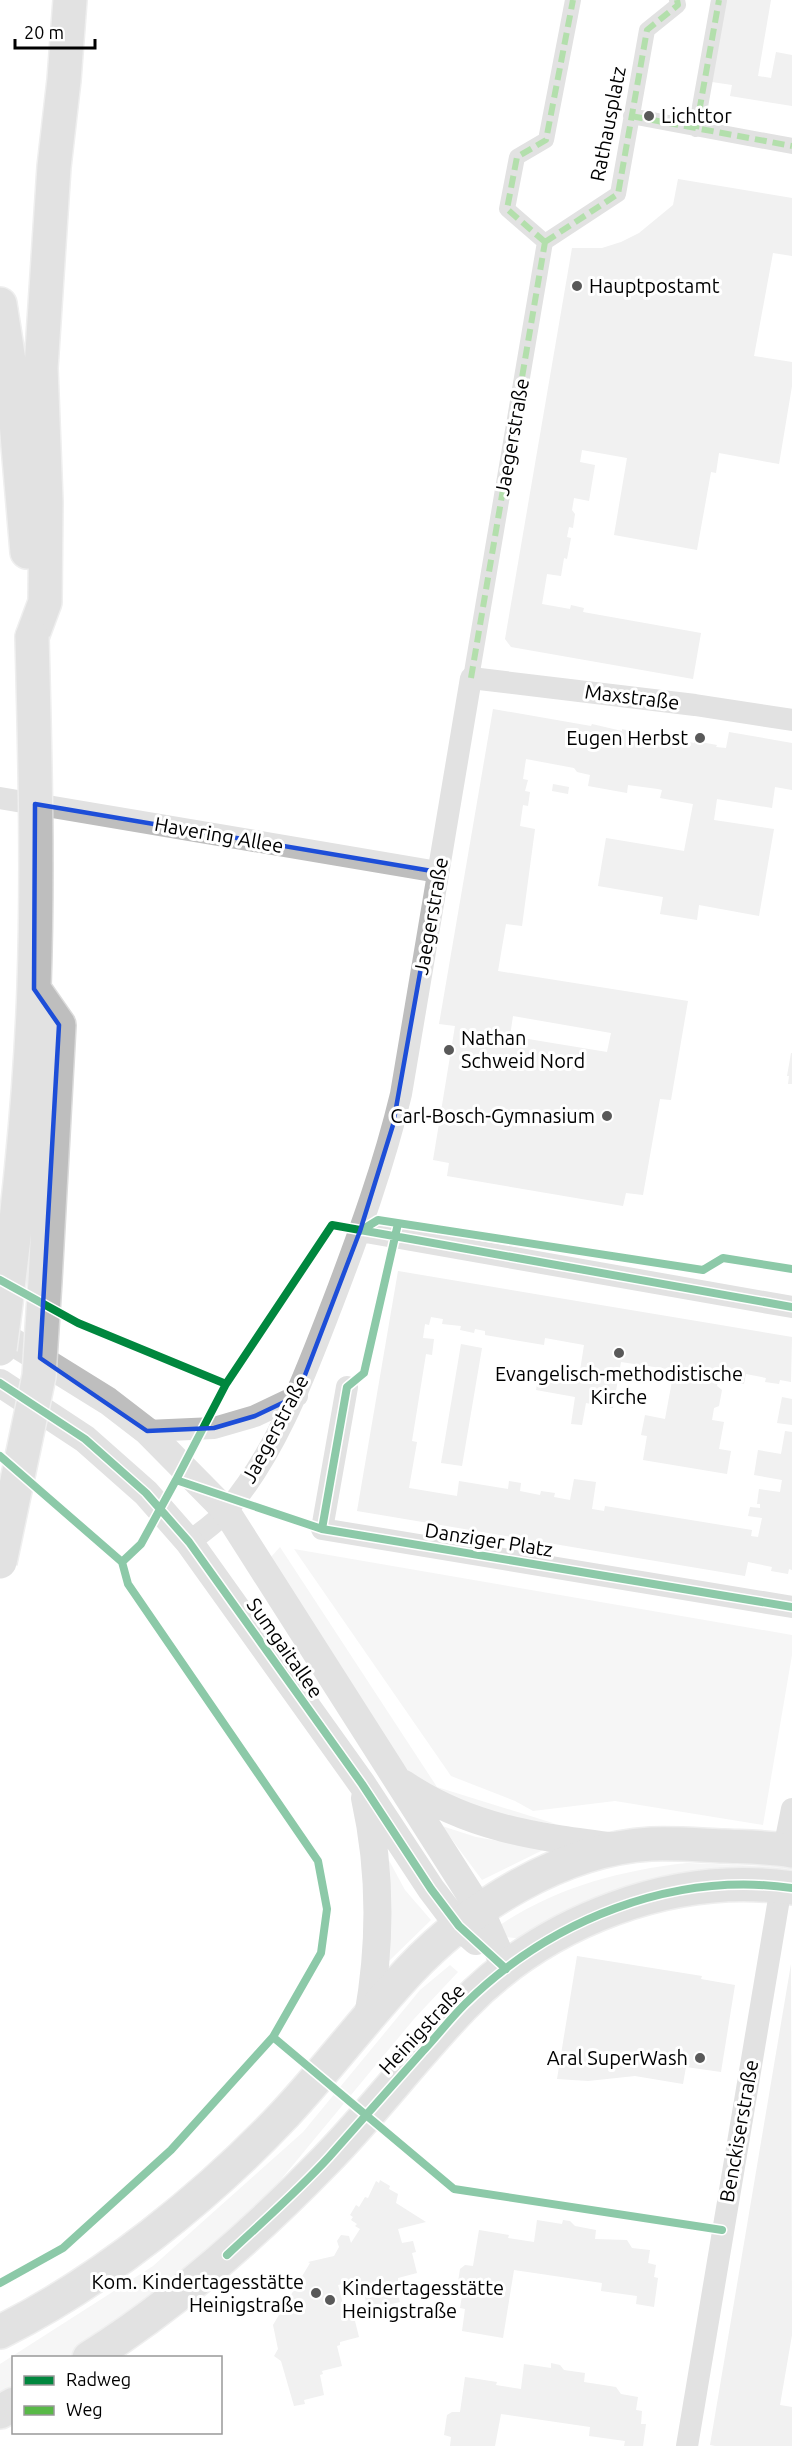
<svg xmlns="http://www.w3.org/2000/svg" width="792" height="2446" font-family="Ubuntu,sans-serif">
	<style>
		.green { fill: #ebebeb }
		.building { fill: #dfdfdf; fill-rule: evenodd }
		.lines { fill: none; stroke-linecap: round; stroke-linejoin: round }
		.primary-casing { stroke: #dbdbdb; stroke-width: 36 }
		.trunk-casing { stroke: #dbdbdb; stroke-width: 36 }
		.pedestrian { stroke: #bebebe; stroke-width: 16 }
		.minor { stroke: #bebebe; stroke-width: 22 }
		.tertiary { stroke: #bebebe; stroke-width: 28 }
		.primary { stroke: #bebebe; stroke-width: 33 }
		.trunk { stroke: #bebebe; stroke-width: 33 }
		.trunk-bridge-casing { stroke: #dbdbdb; stroke-width: 36; stroke-linecap: butt }
		.trunk-bridge { stroke: #bebebe; stroke-width: 33 }
		.quiet { stroke: #58b947; stroke-width: 6; stroke-dasharray: 12 6; stroke-linecap: butt }
		.cycleway-casing { stroke: #fff; stroke-width: 11 }
		.cycleway { stroke: #00873e; stroke-width: 8 }
		.marked { fill: none; stroke: #1d4ed8; stroke-width: 4.5; stroke-linejoin: round }
		.poi-dot { fill: #595959; stroke: #fff; stroke-width: 2 }
		.labels { text-anchor: middle; stroke-width: 6; stroke-linejoin: round; paint-order: stroke }
		.poi-label { font-size: 20px; fill: #000; stroke: #fff; text-anchor: start }
		.street-label { font-size: 20px; fill: #000; stroke: #fff }
	</style>
	<rect width="100%" height="100%" fill="#fff"/>
	<path class="green" d="M280,1547L437,1787L556,1824L492,1815L420,1786L367,1717L271,1557Z
		M294,1549L792,1635V1655L763,1825L615,1801L533,1811L515,1801L451,1776Z
		M442,1826L476,1837L545,1849L482,1880Z
		M385,1853L405,1890L431,1920L387,1963Z
		M687,1863L792,1867V1879L523,1939L499,1936L500,1925C555,1888 621,1870 687,1863Z
		M450,1965L458,1972L414,2019L249,2218L106,2333L68,2357L14,2358L13,2391L0,2398V2364L153,2266L303,2132L420,1990Z"/>
	<path class="building" d="M726,0H771L758,76L771,78L776,52L792,55V106L730,96L732,85L712,82Z
		M678,179L792,198V256L773,253L754,356L792,362V386L779,464L719,453L716,473L711,472L697,550L614,535L627,458L582,450L580,462L595,465L589,501L574,498L572,510L575,514L573,528L569,527L567,537L571,538L567,559L564,558L561,576L547,574L542,604L570,609L571,605L584,608L583,612L701,633L693,679L511,647L505,639L572,248H602L621,242L639,233L673,205Z
		M493,709L591,726L592,724L622,731V729L663,738V736L694,743L695,741L717,745L716,747L726,748L729,732L792,743V790L775,787L772,808L717,799L714,820L774,829L759,916L699,905L697,920L660,914L663,897L598,886L606,838L684,851L693,804L660,798L662,790L658,789L628,785L627,793L588,786L590,775L577,772L574,768L526,759L523,779L528,780L525,791L530,792L528,806L523,805L520,826L535,829L522,926L506,924L498,971L688,1001L671,1100L660,1099L643,1195L626,1193L623,1206L447,1176L449,1163L433,1160L455,1026L439,1024ZM513,1016L611,1033L607,1052L510,1036Z
		M553,784L569,787L568,794L552,791Z
		M791,1053H792V1084H788L789,1076H787Z
		M398,1271L792,1337L791,1382L780,1380L779,1384L765,1382L766,1378L746,1374L744,1384L718,1380L717,1386L722,1390L719,1406L714,1408L712,1420L724,1422L719,1449L731,1451L727,1474L643,1460L647,1436L641,1435L645,1415L665,1419L672,1381L680,1376L681,1369L677,1368L674,1370L621,1362L613,1408L586,1403L582,1425L571,1424L575,1397L536,1390L539,1370L579,1377L584,1345L545,1338L544,1345L485,1335V1331L475,1329L474,1333L460,1330L461,1326L442,1324L443,1319L431,1317L429,1325L425,1324L423,1338L434,1339L432,1355L426,1354L412,1441L417,1442L409,1488L457,1496L459,1481L508,1489L509,1481L521,1483L520,1491L540,1495L541,1491L555,1493L554,1497L570,1500L574,1479L596,1482L592,1509L604,1511L605,1506L752,1530L751,1536L758,1537L762,1518L748,1516L750,1507L760,1508V1504H757L759,1489L780,1492L782,1480L754,1475L758,1450L781,1454L785,1431L792,1432V1570L789,1569L788,1574L771,1571L772,1567L748,1562L745,1576L357,1511Z
		M461,1344L482,1348L462,1466L441,1463Z
		M782,1397L792,1399V1425L777,1423Z
		M577,1956L702,1976L701,1979L735,1985L721,2072L686,2067L683,2084L635,2076L588,2081L557,2079Z
		M791,1964L792,2335L780,2405L792,2407V2446H715L710,2445Z
		M380,2180L390,2186L389,2189L398,2194L396,2203L426,2222L398,2229L402,2243L413,2241L416,2252L412,2253L417,2273L398,2278V2281L395,2282L400,2302L380,2307L381,2310L369,2313L360,2279L338,2285L344,2307L355,2305L358,2316L354,2317L359,2337L340,2342V2345L337,2346L342,2366L322,2371L323,2374L320,2375L324,2395L304,2400L305,2404L294,2406L281,2361L274,2356L278,2349L273,2325L310,2263L308,2262L334,2256L339,2247L337,2241L341,2235L349,2236L351,2243L360,2229L355,2226L357,2224L351,2220L353,2217L350,2215L356,2205L359,2207L365,2197L368,2198L376,2181L379,2183Z
		M537,2220L562,2224L563,2220L570,2221L575,2226L596,2230L595,2239L627,2240L632,2248L650,2250L648,2263L656,2265L654,2277L658,2278L654,2307L636,2304L637,2296L601,2291L602,2283L514,2270L503,2338L462,2331L465,2309L460,2308L463,2290L457,2289L460,2269L465,2265L473,2266L479,2230L509,2235L508,2238L534,2242Z
		M551,2363L560,2365L564,2370L585,2373L584,2382L616,2387L621,2394L638,2397L636,2410L642,2411L641,2424H646L643,2446H624L625,2441L589,2436L590,2427L501,2414L495,2446H450L451,2437L444,2435L447,2415L452,2412H460L465,2377L497,2382L496,2385L521,2389L524,2364L551,2368Z"/>
	<g class="lines">
		<defs>
			<path id="primary" d="M0,2332C101,2282 208,2196 285,2114C328,2068 366,2017 410,1970C470,1907 561,1849 651,1844C675,1843 700,1845 724,1846C746,1847 770,1847 792,1851
				M89,2358C175,2304 254,2234 325,2161C373,2112 415,2056 463,2006C546,1920 674,1871 792,1888
				M0,2412L14,2404"/>
			<path id="trunk" d="M0,304L13,386L27,552
				M32,637L45,602L46,502L41,368L54,167L64,80L70,0"/>
		</defs>
		<use href="#primary" class="primary-casing"/>
		<use href="#trunk" class="trunk-casing"/>
		<path class="pedestrian" d="M631,116L792,146
			M696,129L719,0
			M545,242L618,194L647,30L678,5L677,0
			M545,242L507,209L517,157L546,140L573,0
			M471,678L545,242"/>
		<path class="minor" d="M0,798L438,872
			M360,1231L792,1307
			M347,1387L322,1529L792,1607
			M147,1431L214,1428L255,1416L297,1396
			M189,1542C202,1532 217,1522 228,1509C278,1450 305,1374 333,1302C359,1234 384,1165 401,1094L471,678L695,705L792,720
			M784,1849L792,1809
			M687,2446L781,1887"/>
		<path class="tertiary" d="M0,1334L108,1401L147,1431L226,1511L480,1910L506,1969
			M0,1383L85,1439L146,1493L189,1542L362,1784L431,1889L459,1926L476,1941
			M404,1784C470,1829 539,1837 616,1847
			M365,1798C381,1870 381,1944 368,2017"/>
		<use href="#primary" class="primary"/>
		<use href="#trunk" class="trunk"/>
		<defs>
			<path id="trunk-bridge" d="M0,1349C16,1229 30,1108 34,987C38,871 35,754 32,637
				M0,1562L39,1376L45,1281L59,1025L34,989"/>
		</defs>
		<use href="#trunk-bridge" class="trunk-bridge-casing"/>
		<use href="#trunk-bridge" class="trunk-bridge"/>
		<path class="quiet" d="M631,116L792,146
			M696,129L719,0
			M545,242L618,194L647,30L678,5L677,0
			M545,242L507,209L517,157L546,140L573,0
			M471,678L545,242"/>
		<defs>
			<path id="cycleway" d="M360,1231L378,1220L703,1270L723,1258L792,1269
				M0,1280L78,1323L226,1384
				M0,1383L85,1439L146,1493L189,1542L362,1784L431,1889L459,1926L506,1969
				M0,1456L122,1562L128,1584L318,1861L327,1909L321,1953L273,2037L171,2150L63,2248L0,2283
				M176,1480L226,1384L332,1225L792,1307
				M322,1529L347,1387L364,1373L397,1228
				M122,1562L141,1544L176,1480L322,1529L792,1607
				M273,2037L454,2189L722,2230
				M227,2255C261,2223 297,2192 329,2157C360,2122 391,2087 422,2052C437,2036 450,2019 465,2004C550,1920 673,1871 792,1888"/>
		</defs>
		<use href="#cycleway" class="cycleway-casing"/>
		<use href="#cycleway" class="cycleway"/>
	</g>
	<path d="M0 0H792V2446H0ZM35,804L438,872L393,1125L360,1231L297,1396L255,1416L214,1428L147,1431L40,1358L59,1025L34,989Z" fill="#fff" fill-opacity=".55" fill-rule="evenodd"/>
	<path class="marked" d="M35,804L438,872L393,1125L360,1231L297,1396L255,1416L214,1428L147,1431L40,1358L59,1025L34,989Z"/>
	<g class="poi-dot">
		<circle cx="649" cy="116" r="6"/>
		<circle cx="577" cy="286" r="6"/>
		<circle cx="700" cy="738" r="6"/>
		<circle cx="449" cy="1050" r="6"/>
		<circle cx="607" cy="1116" r="6"/>
		<circle cx="619" cy="1353" r="6"/>
		<circle cx="700" cy="2058" r="6"/>
		<circle cx="316" cy="2293" r="6"/>
		<circle cx="330" cy="2300" r="6"/>
	</g>
	<g class="labels">
		<g class="poi-label">
			<text x="661" y="123">Lichttor</text>
			<text x="589" y="293">Hauptpostamt</text>
			<text x="688" y="745" text-anchor="end">Eugen Herbst</text>
			<text x="461" y="1045">Nathan<tspan x="461" dy="23">Schweid Nord</tspan></text>
			<text x="595" y="1123" text-anchor="end">Carl-Bosch-Gymnasium</text>
			<text x="619" y="1381" text-anchor="middle">Evangelisch-methodistische<tspan x="619" dy="23">Kirche</tspan></text>
			<text x="688" y="2065" text-anchor="end">Aral SuperWash</text>
			<text x="304" y="2289" text-anchor="end">Kom. Kindertagesstätte<tspan x="304" dy="23">Heinigstraße</tspan></text>
			<text x="342" y="2295">Kindertagesstätte<tspan x="342" dy="23">Heinigstraße</tspan></text>
		</g>
		<g class="street-label">
			<text transform="translate(608 124) rotate(-79)" y="7">Rathausplatz</text>
			<text transform="translate(512 437) rotate(-80)" y="7">Jaegerstraße</text>
			<text transform="translate(632 697) rotate(7)" y="7">Maxstraße</text>
			<text transform="translate(219 835) rotate(10)" y="7">Havering Allee</text>
			<text transform="translate(431 916) rotate(-80)" y="7">Jaegerstraße</text>
			<text transform="translate(275 1429) rotate(-62)" y="7">Jaegerstraße</text>
			<text transform="translate(489 1540) rotate(9)" y="7">Danziger Platz</text>
			<text transform="translate(285 1648) rotate(55)" y="7">Sumgaitallee</text>
			<text transform="translate(422 2029) rotate(-47)" y="7">Heinigstraße</text>
			<text transform="translate(739 2131) rotate(-80)" y="7">Benckiserstraße</text>
		</g>
	</g>
	<rect x="12" y="2356" width="210" height="78" fill="#ffffff" stroke="#999999" stroke-width="1.5"/>
	<rect x="24" y="2376" width="30" height="9" fill="#00873e" stroke="#999999" stroke-width="1.5"/>
	<text x="66" y="2386" font-size="18" fill="#000000">Radweg</text>
	<rect x="24" y="2406" width="30" height="9" fill="#58b947" stroke="#999999" stroke-width="1.5"/>
	<text x="66" y="2416" font-size="18" fill="#000000">Weg</text>
	<path d="M15 39v9h80v-9" fill="none" stroke="#000000" stroke-width="3"/>
	<text x="24" y="39" font-size="18" fill="#000000" stroke="#ffffff" stroke-width="4.5" paint-order="stroke">20 m</text>
</svg>
